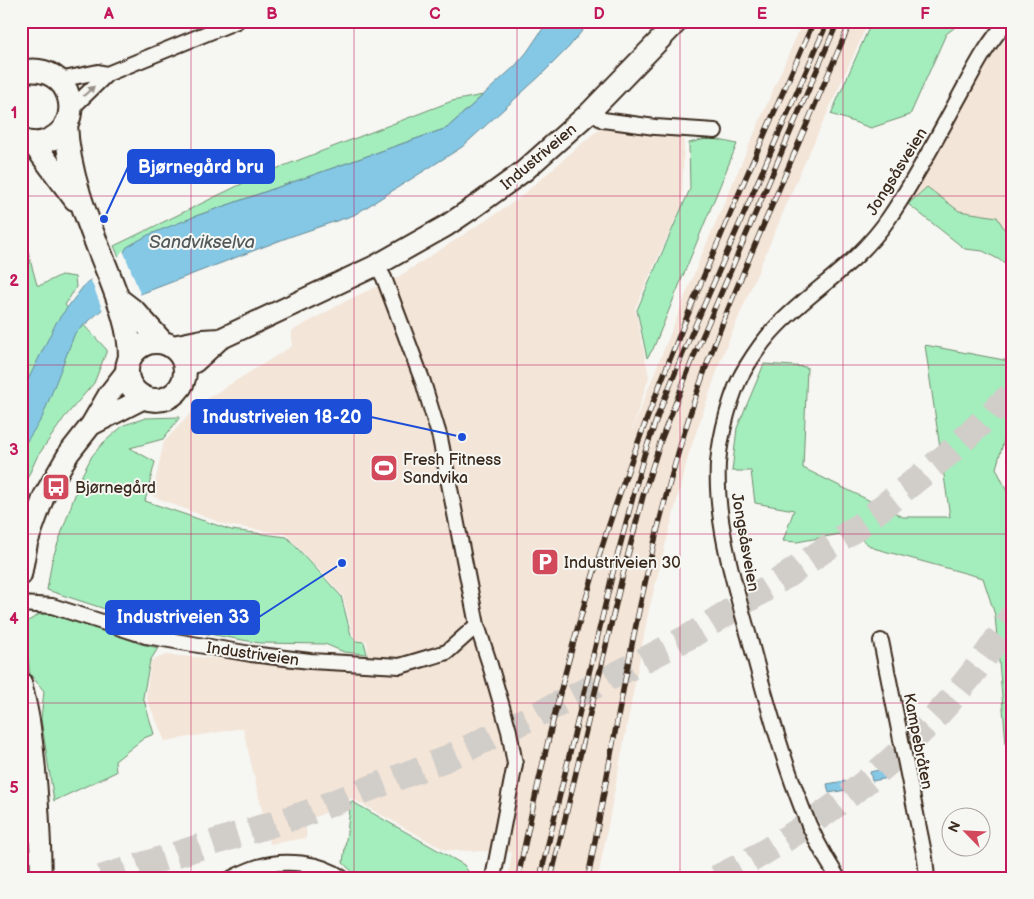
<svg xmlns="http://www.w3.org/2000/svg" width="1034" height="899" font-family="'Balsamiq Sans',sans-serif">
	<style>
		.built { fill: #f3e5d8 }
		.green { fill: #a4eebd; stroke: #708c6e }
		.water { fill: #84c8e5; stroke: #678995 }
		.pier { fill: #f6f6f2 }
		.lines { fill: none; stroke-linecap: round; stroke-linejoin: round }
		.motorway-tunnel { stroke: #d1cdc8; stroke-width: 26; stroke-dasharray: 26 13; stroke-linecap: butt }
		.minor-casing { stroke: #3b2a1e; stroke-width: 18 }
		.secondary-casing { stroke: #3b2a1e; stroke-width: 24 }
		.primary-casing { stroke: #3b2a1e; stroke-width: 26 }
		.minor { stroke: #f6f6f2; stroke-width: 14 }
		.secondary { stroke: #f6f6f2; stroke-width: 20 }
		.primary { stroke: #f6f6f2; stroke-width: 22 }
		.rail-casing { stroke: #3b2a1e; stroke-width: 5.5 }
		.rail { stroke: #f6f6f2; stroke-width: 4; stroke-dasharray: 11; stroke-linecap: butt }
		.oneway { fill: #989088 }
		.grid { fill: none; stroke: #c2185b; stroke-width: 1; stroke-opacity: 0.55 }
		.labels { text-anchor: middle; stroke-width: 4; stroke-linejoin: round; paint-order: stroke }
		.street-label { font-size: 16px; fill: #3b2a1e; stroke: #f6f6f2 }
		.poi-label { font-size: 16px; fill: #3b2a1e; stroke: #f6f6f2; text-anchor: start }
		.water-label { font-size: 18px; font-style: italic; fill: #51595a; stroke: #f6f6f2 }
		.leader { fill: none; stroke: #1d4ed8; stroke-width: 2 }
		.callout-dot { fill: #1d4ed8; stroke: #f6f6f2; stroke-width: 2 }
		.callout { fill: #1d4ed8; stroke: #1d4ed8; stroke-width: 2 }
		.callout-label { font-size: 18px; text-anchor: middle; font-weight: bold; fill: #fff }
		.neatline { fill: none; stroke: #c2185b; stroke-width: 2 }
		.grid-label { font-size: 16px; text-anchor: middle; font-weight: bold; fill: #c2185b }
	</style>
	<rect width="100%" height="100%" fill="#f6f6f2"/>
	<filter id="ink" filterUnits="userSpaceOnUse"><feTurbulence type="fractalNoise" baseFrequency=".02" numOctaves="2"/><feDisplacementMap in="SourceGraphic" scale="10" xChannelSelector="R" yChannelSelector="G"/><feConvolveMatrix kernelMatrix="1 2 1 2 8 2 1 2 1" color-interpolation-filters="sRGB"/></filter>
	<g filter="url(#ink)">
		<path class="built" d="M803,21H869L799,175L723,354L689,453L649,609L598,878H508L512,852L445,850L351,798L339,807L306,821V838L270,844L243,728L165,741L146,697L151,661L166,655L226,659L252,649L368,655L367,641L357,640L353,635L343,596L286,534L226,525L152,496L164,442L189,415L208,398L292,346V331L350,299L398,277L517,200L594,133L606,127L684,136L682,205L635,308L649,377L631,432L700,259Z
			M1013,32V233L1006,232L997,217L959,211L927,187L908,204L992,55Z"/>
		<path class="green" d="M872,21H963L946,34L910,115L871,128L831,114Z
			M483,95L447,128L196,216L120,259L114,246L260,175L452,101Z
			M710,138L737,144L653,349L647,358L637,310L690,189L689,143Z
			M927,187L959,211L997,217L1006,232L1013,233V267L983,251L965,249L908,204Z
			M21,227L37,285H41L61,275L75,277L76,287L65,305L107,350L94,383L64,418L37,457L21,492Z
			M1013,293V441L1005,437L996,468L1013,504V824L995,615L983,578L873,548L851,532L797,542L783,541L794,510L755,503L751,471H732L737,428L764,364L807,367L803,468L903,517H950L925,345L1009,361Z
			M180,417L163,439L130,448L155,462L145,501L231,530L287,537L341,596L351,635L356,641L364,642L367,654L344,652L325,644L260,643L151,624L47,590L52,560L82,475L92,456L103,443L124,425L146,418Z
			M56,612L141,644L158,648L150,661L143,697L154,734L144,738L115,761L116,772L54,801L41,719L44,691L30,674L23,624L40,614Z
			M351,801L464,865L472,878H359L343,863Z"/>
		<path class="water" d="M548,21H590L569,47L539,77L462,147L354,215L289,237L104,308L75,333L42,418L21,450V394L57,321L86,283L120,259L127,247L148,235L196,216L447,128L515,66L527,52Z
			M887,768L889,778L872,781L870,772Z
			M845,781L846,790L829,793L827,784Z"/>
		<path class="pier" d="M123,250L141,296L103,311L90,278L118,257Z"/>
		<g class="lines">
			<path class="motorway-tunnel" d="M101,878L304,814L443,760L571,698L692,635L789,574L859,526L948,454L1013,393
				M716,878C738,868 758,856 779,843C873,786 957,708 1013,614"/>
			<defs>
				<path id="minor" d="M59,80L98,72L107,74
					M71,109L107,74L237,21
					M590,112L603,120L655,127L715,131
					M377,265L384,278L423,382L440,438L477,625L490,665L509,731L515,764L493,878
					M21,604L52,606L146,636L251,654L310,661L400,666L447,652L477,625
					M881,641L925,858L927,878
					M232,878C240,874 249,870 258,867C283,859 320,862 342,878
					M838,878C824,856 811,832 802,808C781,754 765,697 750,640C734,583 715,523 718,463C720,437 731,391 745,369C754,354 764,339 777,326C814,288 858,264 889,218C915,180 936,139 958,99C973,72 986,44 1008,21"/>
				<path id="secondary" d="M173,346L202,340L220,339
					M185,366L195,362L220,339L377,265L446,226L477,205L524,171L590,112L678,21
					M91,425L144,398
					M21,575L27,543L44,496L69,453L91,425L109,394L127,371
					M21,682C24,697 28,712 30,727C37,777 40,827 41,878"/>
				<path id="primary" d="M21,72C73,60 89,128 44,142C37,144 29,144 21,140
					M66,124C68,176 90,227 109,275C119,301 130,329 130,357
					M33,143L75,199
					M118,299L135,312L162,342
					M127 371a29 29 0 1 1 58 0a29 29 0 1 1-58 0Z"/>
			</defs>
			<use href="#minor" class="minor-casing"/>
			<use href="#secondary" class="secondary-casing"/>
			<use href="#primary" class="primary-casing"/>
			<use href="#minor" class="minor"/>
			<use href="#secondary" class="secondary"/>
			<use href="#primary" class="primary"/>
			<defs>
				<path id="rail" d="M518,878C543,753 574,628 615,507C672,341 744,182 814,21
					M540,878L612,576L644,455L658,415L684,351L828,21
					M551,878L622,578L643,496L661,440L694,356L838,21
					M588,878C617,727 640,574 686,427C710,348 743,272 776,196C801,138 826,79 851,21"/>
			</defs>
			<use href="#rail" class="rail-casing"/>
			<use href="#rail" class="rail"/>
		</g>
		<defs><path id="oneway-solid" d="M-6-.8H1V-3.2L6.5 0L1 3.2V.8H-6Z" transform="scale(1.25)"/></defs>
		<use class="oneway" href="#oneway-solid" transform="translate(89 91) rotate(-42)"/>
	</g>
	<path class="grid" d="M191,21V878M354,21V878M517,21V878M680,21V878M843,21V878M21,196H1013M21,365H1013M21,534H1013M21,703H1013"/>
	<defs>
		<symbol id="stadium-square" viewBox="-11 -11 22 22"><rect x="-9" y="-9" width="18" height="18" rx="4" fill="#d1495b" stroke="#f6f6f2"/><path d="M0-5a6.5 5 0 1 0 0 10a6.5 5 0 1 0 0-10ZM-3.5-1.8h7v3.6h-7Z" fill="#fff"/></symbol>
		<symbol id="bus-square" viewBox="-11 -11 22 22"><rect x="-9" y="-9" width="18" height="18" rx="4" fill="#d1495b" stroke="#f6f6f2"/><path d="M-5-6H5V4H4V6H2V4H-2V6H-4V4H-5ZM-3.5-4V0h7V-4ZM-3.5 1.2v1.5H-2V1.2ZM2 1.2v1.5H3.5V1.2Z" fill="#fff"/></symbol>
		<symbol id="parking-square" viewBox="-11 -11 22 22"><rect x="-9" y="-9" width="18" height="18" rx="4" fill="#d1495b" stroke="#f6f6f2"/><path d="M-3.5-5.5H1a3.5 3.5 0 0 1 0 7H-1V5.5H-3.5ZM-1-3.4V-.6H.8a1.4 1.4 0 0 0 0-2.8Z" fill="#fff"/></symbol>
	</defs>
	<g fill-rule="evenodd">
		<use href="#stadium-square" x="368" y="452" width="32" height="32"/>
		<use href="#bus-square" x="40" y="471" width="32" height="32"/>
		<use href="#parking-square" x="529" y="546" width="32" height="32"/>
	</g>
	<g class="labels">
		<g class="street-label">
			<text transform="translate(538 156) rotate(-40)" y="6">Industriveien</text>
			<text transform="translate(896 171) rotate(-58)" y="6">Jongsåsveien</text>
			<text transform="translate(746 542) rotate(80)" y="6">Jongsåsveien</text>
			<text transform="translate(253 653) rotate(8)" y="6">Industriveien</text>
			<text transform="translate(919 741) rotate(79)" y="6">Kampebråten</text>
		</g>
		<g class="poi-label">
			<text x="403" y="465">Fresh Fitness<tspan x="403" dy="18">Sandvika</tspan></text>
			<text x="75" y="493">Bjørnegård</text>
			<text x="564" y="568">Industriveien 30</text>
		</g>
		<g class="water-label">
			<text x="202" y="248">Sandvikselva</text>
		</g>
	</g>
	<path class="leader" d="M104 219L128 167M462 437L371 417M342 563L259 617"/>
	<g class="callout-dot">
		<circle cx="104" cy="219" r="5"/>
		<circle cx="462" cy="437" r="5"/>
		<circle cx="342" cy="563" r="5"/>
	</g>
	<g class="callout">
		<rect x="128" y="150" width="146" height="33" rx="5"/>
		<rect x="192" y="400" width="179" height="33" rx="5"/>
		<rect x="106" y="601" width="153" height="33" rx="5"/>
	</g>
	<g class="callout-label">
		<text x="201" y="173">Bjørnegård bru</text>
		<text x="282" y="423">Industriveien 18-20</text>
		<text x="183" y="623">Industriveien 33</text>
	</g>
	<rect width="1034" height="899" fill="none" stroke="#f6f6f2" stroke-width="55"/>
	<g transform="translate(966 832) rotate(294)"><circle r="24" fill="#f6f6f2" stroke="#aba49d"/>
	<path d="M0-4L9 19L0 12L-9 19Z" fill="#d1495b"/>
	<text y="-8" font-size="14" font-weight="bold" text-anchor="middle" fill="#3b2a1e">N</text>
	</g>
	<rect x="28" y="28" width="978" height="844" class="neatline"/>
	<g class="grid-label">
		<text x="109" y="19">A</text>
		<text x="272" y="19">B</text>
		<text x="435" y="19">C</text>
		<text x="599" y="19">D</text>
		<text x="762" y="19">E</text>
		<text x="925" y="19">F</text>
		<text x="14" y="118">1</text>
		<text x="14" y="286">2</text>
		<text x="14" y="455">3</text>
		<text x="14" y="624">4</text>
		<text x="14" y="793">5</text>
	</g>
</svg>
